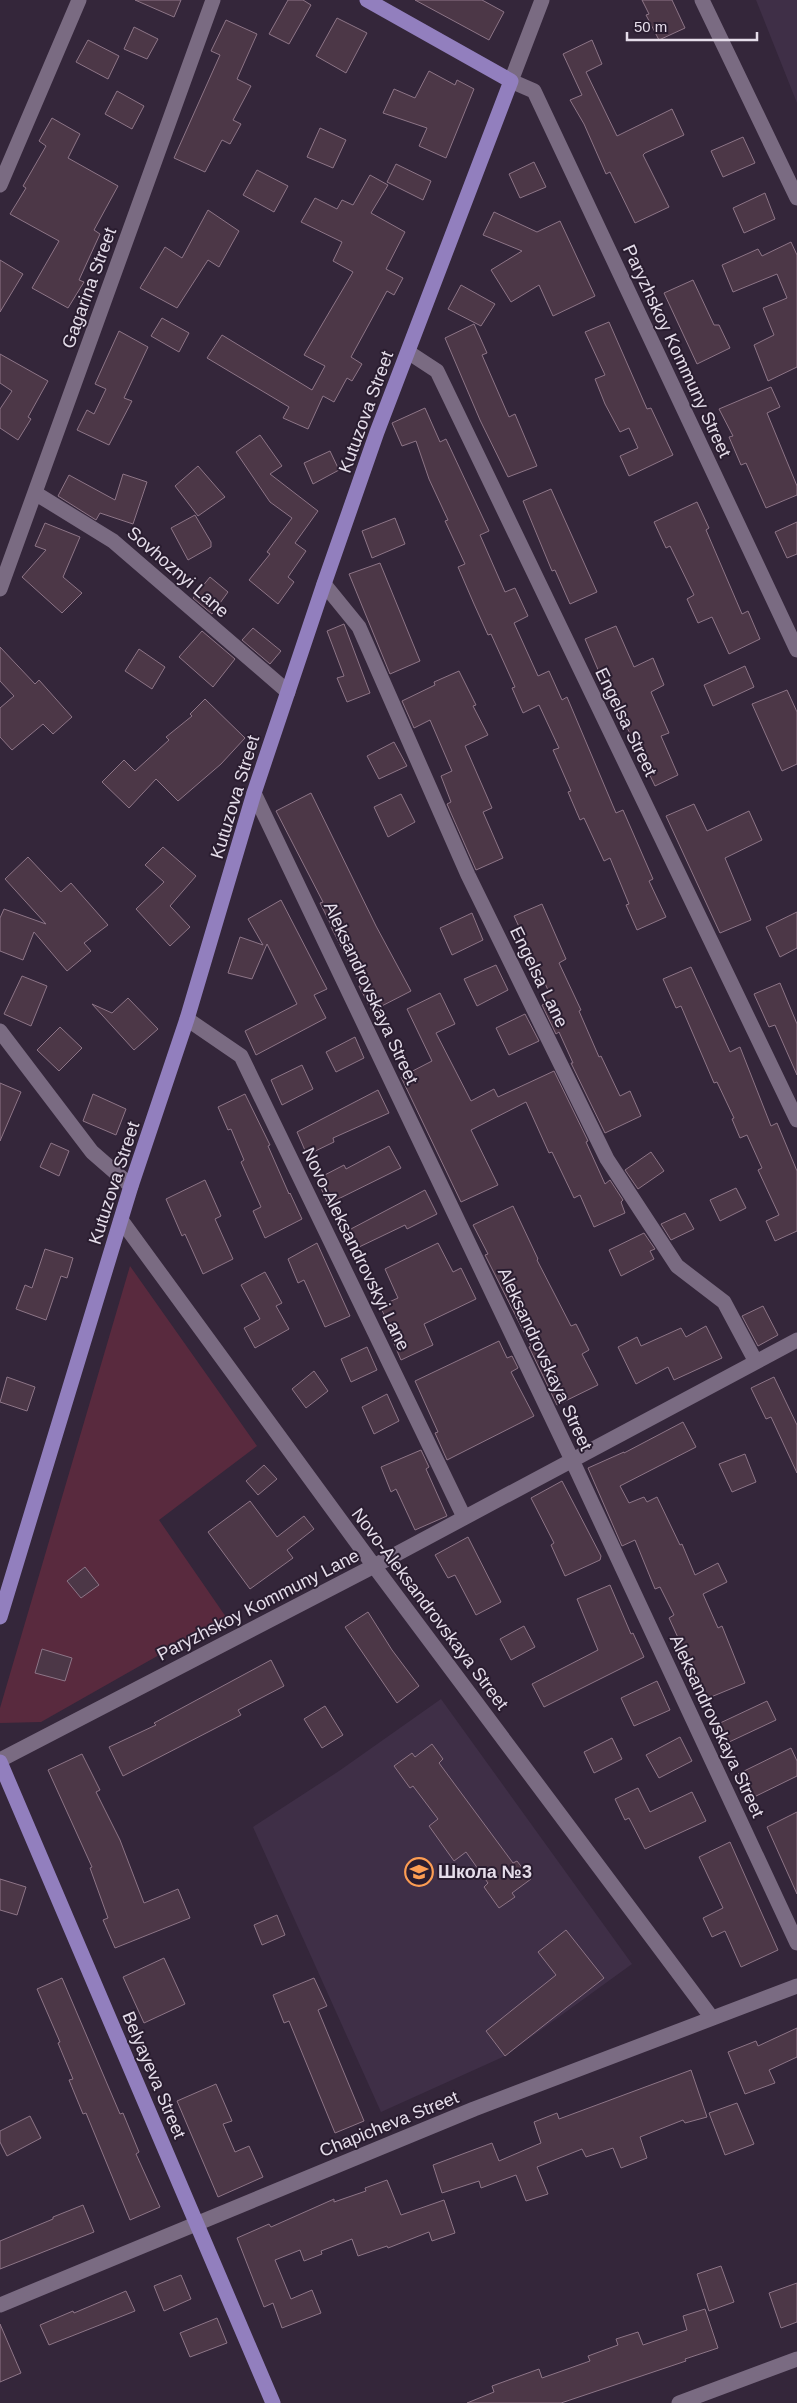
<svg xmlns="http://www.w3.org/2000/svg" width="797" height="2403" font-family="Arial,sans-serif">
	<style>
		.built { fill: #3f2f47 }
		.green { fill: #592a3e }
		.building { fill: #4c3747; stroke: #8d7587 }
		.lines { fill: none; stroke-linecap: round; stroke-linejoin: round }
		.minor { stroke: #7a6b82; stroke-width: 15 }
		.major { stroke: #927fbe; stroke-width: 15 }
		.labels { text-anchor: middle; stroke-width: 4; stroke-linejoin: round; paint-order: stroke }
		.street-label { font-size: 18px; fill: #e5ddea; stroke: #2a1d30 }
		.poi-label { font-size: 18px; font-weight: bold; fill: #e5ddea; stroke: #2a1d30; text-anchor: start }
	</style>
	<rect width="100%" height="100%" fill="#34263a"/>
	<path class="built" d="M756,0H797V103Z
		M441,1699L632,1964L505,2056L381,2112L253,1827L339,1771Z"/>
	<path class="green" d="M130,1266L257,1446L159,1520L226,1617L41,1722L0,1723V1708Z"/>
	<path class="building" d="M135,0H181L174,17Z
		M288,0H303L311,5L289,44L269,34Z
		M415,0H482L504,12L489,40Z
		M642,0H672L685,28L659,40L646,15L649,14Z
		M337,18L367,33L346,73L316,56Z
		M226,20L257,34L237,79L251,86L233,120L241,124L230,144L222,140L205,172L174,158L220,55L211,51Z
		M134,27L158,39L147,59L124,49Z
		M88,40L119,56L108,79L76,62Z
		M592,40L602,64L586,72L617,136L672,109L684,135L645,153L643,155L669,207L635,223L610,172L606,174L584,124L570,100L582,95L563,54Z
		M429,71L455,85L457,80L474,89L446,158L419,146L427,128L383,113L394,89L415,98Z
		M117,91L144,106L132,129L105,114Z
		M52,118L80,134L68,158L118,186L94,230L100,234L79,280L84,282L68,308L32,288L59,241L10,214L26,188L23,186L46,146L39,141Z
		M320,128L346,140L333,168L307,157Z
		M743,137L755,163L723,177L711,151Z
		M534,162L546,187L520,198L509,174Z
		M396,164L431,181L423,200L387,182Z
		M257,170L288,186L274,212L243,195Z
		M370,175L388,185L371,213L405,232L386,269L403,278L394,295L387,291L351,357L362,364L352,381L347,378L334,402L323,396L308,429L283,418L289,407L207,358L222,335L312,390L325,366L304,355L353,272L333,261L342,242L301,222L315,198L337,209L342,200L353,205Z
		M765,193L775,219L744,233L733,208Z
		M208,210L239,231L219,267L208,260L177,308L140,288L165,247L182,258Z
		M494,212L537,232L560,221L595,296L553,316L539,285L511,302L491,270L522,251L483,235Z
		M791,242L797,255V367L768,381L754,345L774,335L763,308L787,298L777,274L733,292L722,265L758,249L762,256Z
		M0,260L23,274L0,312Z
		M693,280L714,325H719L730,348L697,364L664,293Z
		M461,285L495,304L481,326L448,309Z
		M162,318L189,333L179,352L151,336Z
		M609,322L647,409L651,408L673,455L629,476L620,456L638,448L629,428L620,432L605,404L595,379L605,375L585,332Z
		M474,324L487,353L482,355L509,417L515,414L537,466L508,477L480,420L445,338Z
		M119,331L148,347L124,398L132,401L109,445L77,430L87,410L94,414L106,389L95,384Z
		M0,354L48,381L28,417L31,419L18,440L0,428V409L12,391L0,383Z
		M771,387L780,407L767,413L797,486V495L766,508L746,463L741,465L729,437L733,436L719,409Z
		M425,408L440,442L446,439L489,531L480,535L505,592L515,588L528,616L514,623L538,676L549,671L562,700L567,697L616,813L623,810L653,879L649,881L666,917L637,930L626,905L629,904L610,858L604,861L584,818L580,820L568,792L571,791L553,750L559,748L539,705L523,713L512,688L515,687L491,634L488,635L474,604L458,567L465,564L445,521L448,520L429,479L416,441L402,446L392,423Z
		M260,435L282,466L270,474L318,511L295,543L306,551L288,577L294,582L278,604L249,580L270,554L267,552L292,518L270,502L236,452Z
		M330,451L339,470L313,484L304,463Z
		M198,466L225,497L198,516L175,486Z
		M123,474L147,482L133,524L100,513L96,520L58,496L69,475L115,500Z
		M551,489L597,592L570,604L555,570L552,571L523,501Z
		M697,502L709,528L706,530L742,614L748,611L760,639L729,654L712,617L698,623L687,599L694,595L670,546L666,548L654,522Z
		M195,515L211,542V547L188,560L171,528Z
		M395,518L405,544L372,558L362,531Z
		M797,522V554L787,558L775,532Z
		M45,523L80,537L63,577L82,593L62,613L22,577L46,550L35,546Z
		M380,563L420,661L390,674L349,574Z
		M210,577L228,592L212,614L193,598Z
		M344,624L370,693L347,702L337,678L344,676L327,631Z
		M616,626L634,667L653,658L664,685L651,692L669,733L661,736L678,775L655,786L600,671L599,672L585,639Z
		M253,628L281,651L270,664L242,640Z
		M202,631L235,659L213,687L179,657Z
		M0,647L35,684L39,680L72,717L53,734L43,724L12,750L0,737V708L14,696L0,681Z
		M139,649L165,667L152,689L125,671Z
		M745,666L754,687L713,706L704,685Z
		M459,671L476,705L473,706L488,735L465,746L492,808L483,812L503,858L476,870L447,804L451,802L441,776L452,771L430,720L414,728L402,701L435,685L434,682Z
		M787,690L797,712V764L782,771L752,704Z
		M205,699L245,738L221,764L178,801L156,779L129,808L102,782L124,760L135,771L169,740L166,737L192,716L190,714Z
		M394,742L407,766L379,779L367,756Z
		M311,793L376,926L411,991L372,1011L359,986L361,985L331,927H332L320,903L323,902L276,811Z
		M401,794L415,822L388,837L374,807Z
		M694,804L707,831L749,811L762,840L725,858L751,920L720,933L666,816Z
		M163,847L196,876L170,906L190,927L170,946L136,909L164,882L145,865Z
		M28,857L61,892L71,883L108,925L84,943L91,951L67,971L34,932L23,960L0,951V918L4,909L46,924L5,879Z
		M281,900L327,989L314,995L326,1018L256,1055L245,1031L297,1004L267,944L252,979L228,973L240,937L263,945L248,919Z
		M542,904L566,959L559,963L581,1010L579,1011L599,1057L601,1056L620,1096L630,1091L641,1116L605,1133L571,1063H573L559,1032L556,1034L542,1005L545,1004L541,994L548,990L514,916Z
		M797,912V948L780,957L766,927Z
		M472,913L483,940L452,955L440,928Z
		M496,965L508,990L477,1006L464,979Z
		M691,967L730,1052L740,1047L771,1126L777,1123L797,1171V1231L775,1241L766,1221L779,1215L758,1170L762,1168L747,1135L740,1138L732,1119L734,1118L717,1082L714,1083L681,1006L676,1008L663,979Z
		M22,976L47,986L31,1026L4,1014Z
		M780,983L797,1024V1075L775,1025L769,1027L754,994Z
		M440,993L455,1024L436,1033L471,1101L494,1089L498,1097L554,1071L588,1141L586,1142L605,1184L610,1180L623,1200L621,1202L625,1213L594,1227L580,1195L574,1198L552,1152L549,1153L526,1102L471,1130L498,1185L461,1202L401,1077L432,1061L407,1009Z
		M128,998L158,1029L134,1050L92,1004L112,1013Z
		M525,1014L539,1041L509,1055L496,1028Z
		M60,1027L82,1048L59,1071L37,1050Z
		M355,1037L364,1058L336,1072L326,1052Z
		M302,1065L313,1089L282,1105L271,1080Z
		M0,1083L21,1092L0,1141Z
		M378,1090L389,1113L333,1138L334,1142L307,1155L297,1132Z
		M93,1094L126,1109L116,1135L83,1121Z
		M245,1094L270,1145L268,1146L289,1194L290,1193L302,1219L265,1238L253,1211L261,1207L241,1162L244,1160L231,1129L228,1130L218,1107Z
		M51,1143L69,1151L59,1176L40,1167Z
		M389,1146L401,1168L328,1204L317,1179L344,1165L346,1169Z
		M651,1152L664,1171L638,1189L625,1170Z
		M205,1180L221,1216L215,1219L233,1259L203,1274L185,1234L182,1236L166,1199Z
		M736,1188L746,1208L720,1221L710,1200Z
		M425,1190L437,1214L407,1229L405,1225L357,1248L349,1230Z
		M513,1206L538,1259L537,1260L571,1326L576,1324L589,1350L582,1354L598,1385L557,1405L529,1347L531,1346L485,1255L488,1254L473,1225Z
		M685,1213L694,1229L671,1240L661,1224Z
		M644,1233L655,1249L650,1251L654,1259L621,1276L609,1250Z
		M317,1243L350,1316L325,1327L304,1280L298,1283L288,1259Z
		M438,1243L453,1272L461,1268L476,1299L424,1324L433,1345L401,1360L392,1339L395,1338L380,1306L398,1298L385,1269Z
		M45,1249L73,1258L67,1278L61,1276L46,1320L16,1309L25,1285L32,1288Z
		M265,1272L282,1303L276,1306L289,1329L255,1348L244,1328L260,1319L241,1285Z
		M763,1306L778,1335L758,1346L742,1316Z
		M706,1326L722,1358L674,1380L668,1367L636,1384L618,1347L637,1337L641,1346L681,1328L686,1337Z
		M499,1341L507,1358L512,1356L518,1368L511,1372L534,1416L447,1460L435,1433L438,1432L415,1381Z
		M367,1347L377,1370L351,1382L341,1359Z
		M314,1371L328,1391L306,1408L292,1389Z
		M7,1377L35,1387L27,1411L0,1402Z
		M774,1377L797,1425V1473L771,1417L766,1419L751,1388Z
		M387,1394L399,1421L374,1434L362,1407Z
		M683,1422L696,1447L620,1486L629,1503L644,1497L647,1502L657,1497L680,1545L682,1544L695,1575L718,1563L727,1582L703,1594L718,1628L722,1626L745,1683L706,1699L669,1618L674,1615L660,1587L655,1589L635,1540L622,1546L588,1468L624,1452V1453Z
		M421,1450L429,1467L426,1469L447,1516L415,1530L396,1489L391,1492L381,1467Z
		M745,1454L756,1482L732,1492L719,1464Z
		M264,1465L277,1479L258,1495L246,1481Z
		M562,1481L601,1556L600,1560L565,1576L551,1545L554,1543L531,1498Z
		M250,1501L277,1537L304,1516L314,1529L287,1550L293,1558L250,1589L208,1532Z
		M468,1537L501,1602L476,1615L455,1575L448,1578L435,1555Z
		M85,1567L99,1585L81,1598L67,1581Z
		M610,1585L631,1634L633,1633L644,1657L544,1707L532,1684L598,1650L577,1599Z
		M368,1612L392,1650L419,1686L397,1703L345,1627Z
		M524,1626L535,1647L511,1660L500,1639Z
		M42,1649L72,1658L65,1681L35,1673Z
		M271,1660L284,1686L238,1710L241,1715L123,1776L109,1747L156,1725L154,1723Z
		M657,1681L670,1710L634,1726L621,1698Z
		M767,1701L776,1720L727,1743L718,1724Z
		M325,1706L343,1735L322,1748L304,1719Z
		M680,1737L692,1761L659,1778L646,1755Z
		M612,1738L622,1759L594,1773L584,1752Z
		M432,1744L443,1759L439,1763L513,1863L517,1861L531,1879L512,1893L515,1897L499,1908L484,1887L488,1883L466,1852L454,1861L429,1826L438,1819L413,1786L410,1788L394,1766L412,1753L415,1757Z
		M791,1748L797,1761V1776L750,1799L738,1774Z
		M82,1754L100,1790L96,1792L120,1840L144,1903L178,1889L190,1918L115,1948L103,1920L108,1918L90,1868L92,1867L48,1770Z
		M638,1788L650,1812L692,1792L706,1821L645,1849L629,1818L625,1820L615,1799Z
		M797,1812V1894L767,1827Z
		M730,1842L778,1950L741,1967L725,1931L712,1937L703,1918L723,1908L699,1857Z
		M0,1879L26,1887L17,1915L0,1910Z
		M277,1915L285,1935L262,1945L254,1925Z
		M566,1930L604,1978L505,2056L486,2031L556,1975L538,1952Z
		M164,1958L185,2004L144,2023L123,1977Z
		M62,1978L120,2114L123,2113L139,2152L136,2154L160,2207L130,2220L86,2113L83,2114L69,2080L73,2079L58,2043L60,2042L37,1989Z
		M314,1978L327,2006L318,2010L364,2121L335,2133L289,2021L284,2023L273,1995Z
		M797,2028V2057L769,2070L775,2083L745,2094L728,2052L756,2041L758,2046Z
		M691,2070L707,2117L685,2123L683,2120L640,2137L647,2158L621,2168L613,2148L586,2157L582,2149L537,2167L548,2194L526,2201L516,2175L481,2188L479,2181L442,2193L433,2165L492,2143L499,2161L541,2143L534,2122L557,2113L559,2119Z
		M216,2084L232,2121L223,2124L235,2152L249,2146L263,2177L218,2197L177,2101Z
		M737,2103L754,2144L725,2155L709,2113Z
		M30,2116L41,2138L7,2156L0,2142V2131Z
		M387,2180L401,2215L444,2200L455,2233L432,2241L429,2232L388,2248L387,2246L358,2256L352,2239L321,2251L322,2254L304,2261L300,2250L275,2260L291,2299L312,2290L321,2313L282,2328L273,2303L264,2307L237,2238L269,2224L271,2227L334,2199V2202L366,2191L365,2188Z
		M83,2205L94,2232L0,2269V2241L53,2219V2217Z
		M721,2266L734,2302L709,2311L697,2274Z
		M181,2275L191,2299L164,2311L154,2286Z
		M797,2283V2322L781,2328L769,2293Z
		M126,2291L135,2311L49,2345L40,2325L73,2311L74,2313Z
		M705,2309L718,2348L685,2359L686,2361L561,2403H467L494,2392L492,2386L539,2369L542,2378L590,2361L588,2356L618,2345L616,2339L638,2332L643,2345L687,2330L683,2316Z
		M217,2318L227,2343L190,2357L180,2333Z
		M0,2324L21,2373L0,2382Z"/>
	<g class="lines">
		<path class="minor" d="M542,0L511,81L534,91L797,650
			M702,0L797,198
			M0,185L79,0
			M408,352L437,371L797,1120
			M35,493L113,541L288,692
			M324,584L359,627L468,875L607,1159L677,1266L724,1302L756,1362
			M0,589L213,0
			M254,793L572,1460L797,1943
			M187,1019L241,1056L464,1517
			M0,1031L92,1152L131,1186
			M121,1220L374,1566L712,2018
			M0,1760L374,1566L797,1340
			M0,2305L474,2109L797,1986
			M679,2403L797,2359"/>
		<path class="major" d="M0,1617L131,1186L187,1019L254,793L324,584L377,432L511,81L367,0
			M0,1762L273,2403"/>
	</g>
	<defs>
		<symbol id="school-ring" viewBox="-11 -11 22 22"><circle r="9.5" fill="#2a1d30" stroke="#fc9d53" stroke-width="1.5"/><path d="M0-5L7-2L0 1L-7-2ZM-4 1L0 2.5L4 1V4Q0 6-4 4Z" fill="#fc9d53"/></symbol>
	</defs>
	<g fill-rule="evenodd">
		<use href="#school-ring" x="403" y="1856" width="32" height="32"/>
	</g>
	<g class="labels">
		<g class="street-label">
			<text transform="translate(89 288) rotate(-70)" y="6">Gagarina Street</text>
			<text transform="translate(677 351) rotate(65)" y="6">Paryzhskoy Kommuny Street</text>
			<text transform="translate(366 412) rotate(-70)" y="6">Kutuzova Street</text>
			<text transform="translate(178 572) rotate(41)" y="6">Sovhoznyi Lane</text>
			<text transform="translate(626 722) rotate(64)" y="6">Engelsa Street</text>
			<text transform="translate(235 797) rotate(-73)" y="6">Kutuzova Street</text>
			<text transform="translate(539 977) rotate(64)" y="6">Engelsa Lane</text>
			<text transform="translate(371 993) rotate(65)" y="6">Aleksandrovskaya Street</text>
			<text transform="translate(114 1183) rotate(-72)" y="6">Kutuzova Street</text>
			<text transform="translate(356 1249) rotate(64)" y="6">Novo-Aleksandrovskyi Lane</text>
			<text transform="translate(545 1359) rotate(65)" y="6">Aleksandrovskaya Street</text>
			<text transform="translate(258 1605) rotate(-27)" y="6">Paryzhskoy Kommuny Lane</text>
			<text transform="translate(430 1609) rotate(53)" y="6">Novo-Aleksandrovskaya Street</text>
			<text transform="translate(717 1726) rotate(65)" y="6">Aleksandrovskaya Street</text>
			<text transform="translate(154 2075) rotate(67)" y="6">Belyayeva Street</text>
			<text transform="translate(389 2124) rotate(-22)" y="6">Chapicheva Street</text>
		</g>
		<g class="poi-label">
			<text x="438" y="1878">Школа №3</text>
		</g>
	</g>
	<path d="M627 32v8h130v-8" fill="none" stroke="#e5ddea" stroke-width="2.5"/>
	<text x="634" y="32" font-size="15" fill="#e5ddea" stroke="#2a1d30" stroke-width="4" paint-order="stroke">50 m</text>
</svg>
